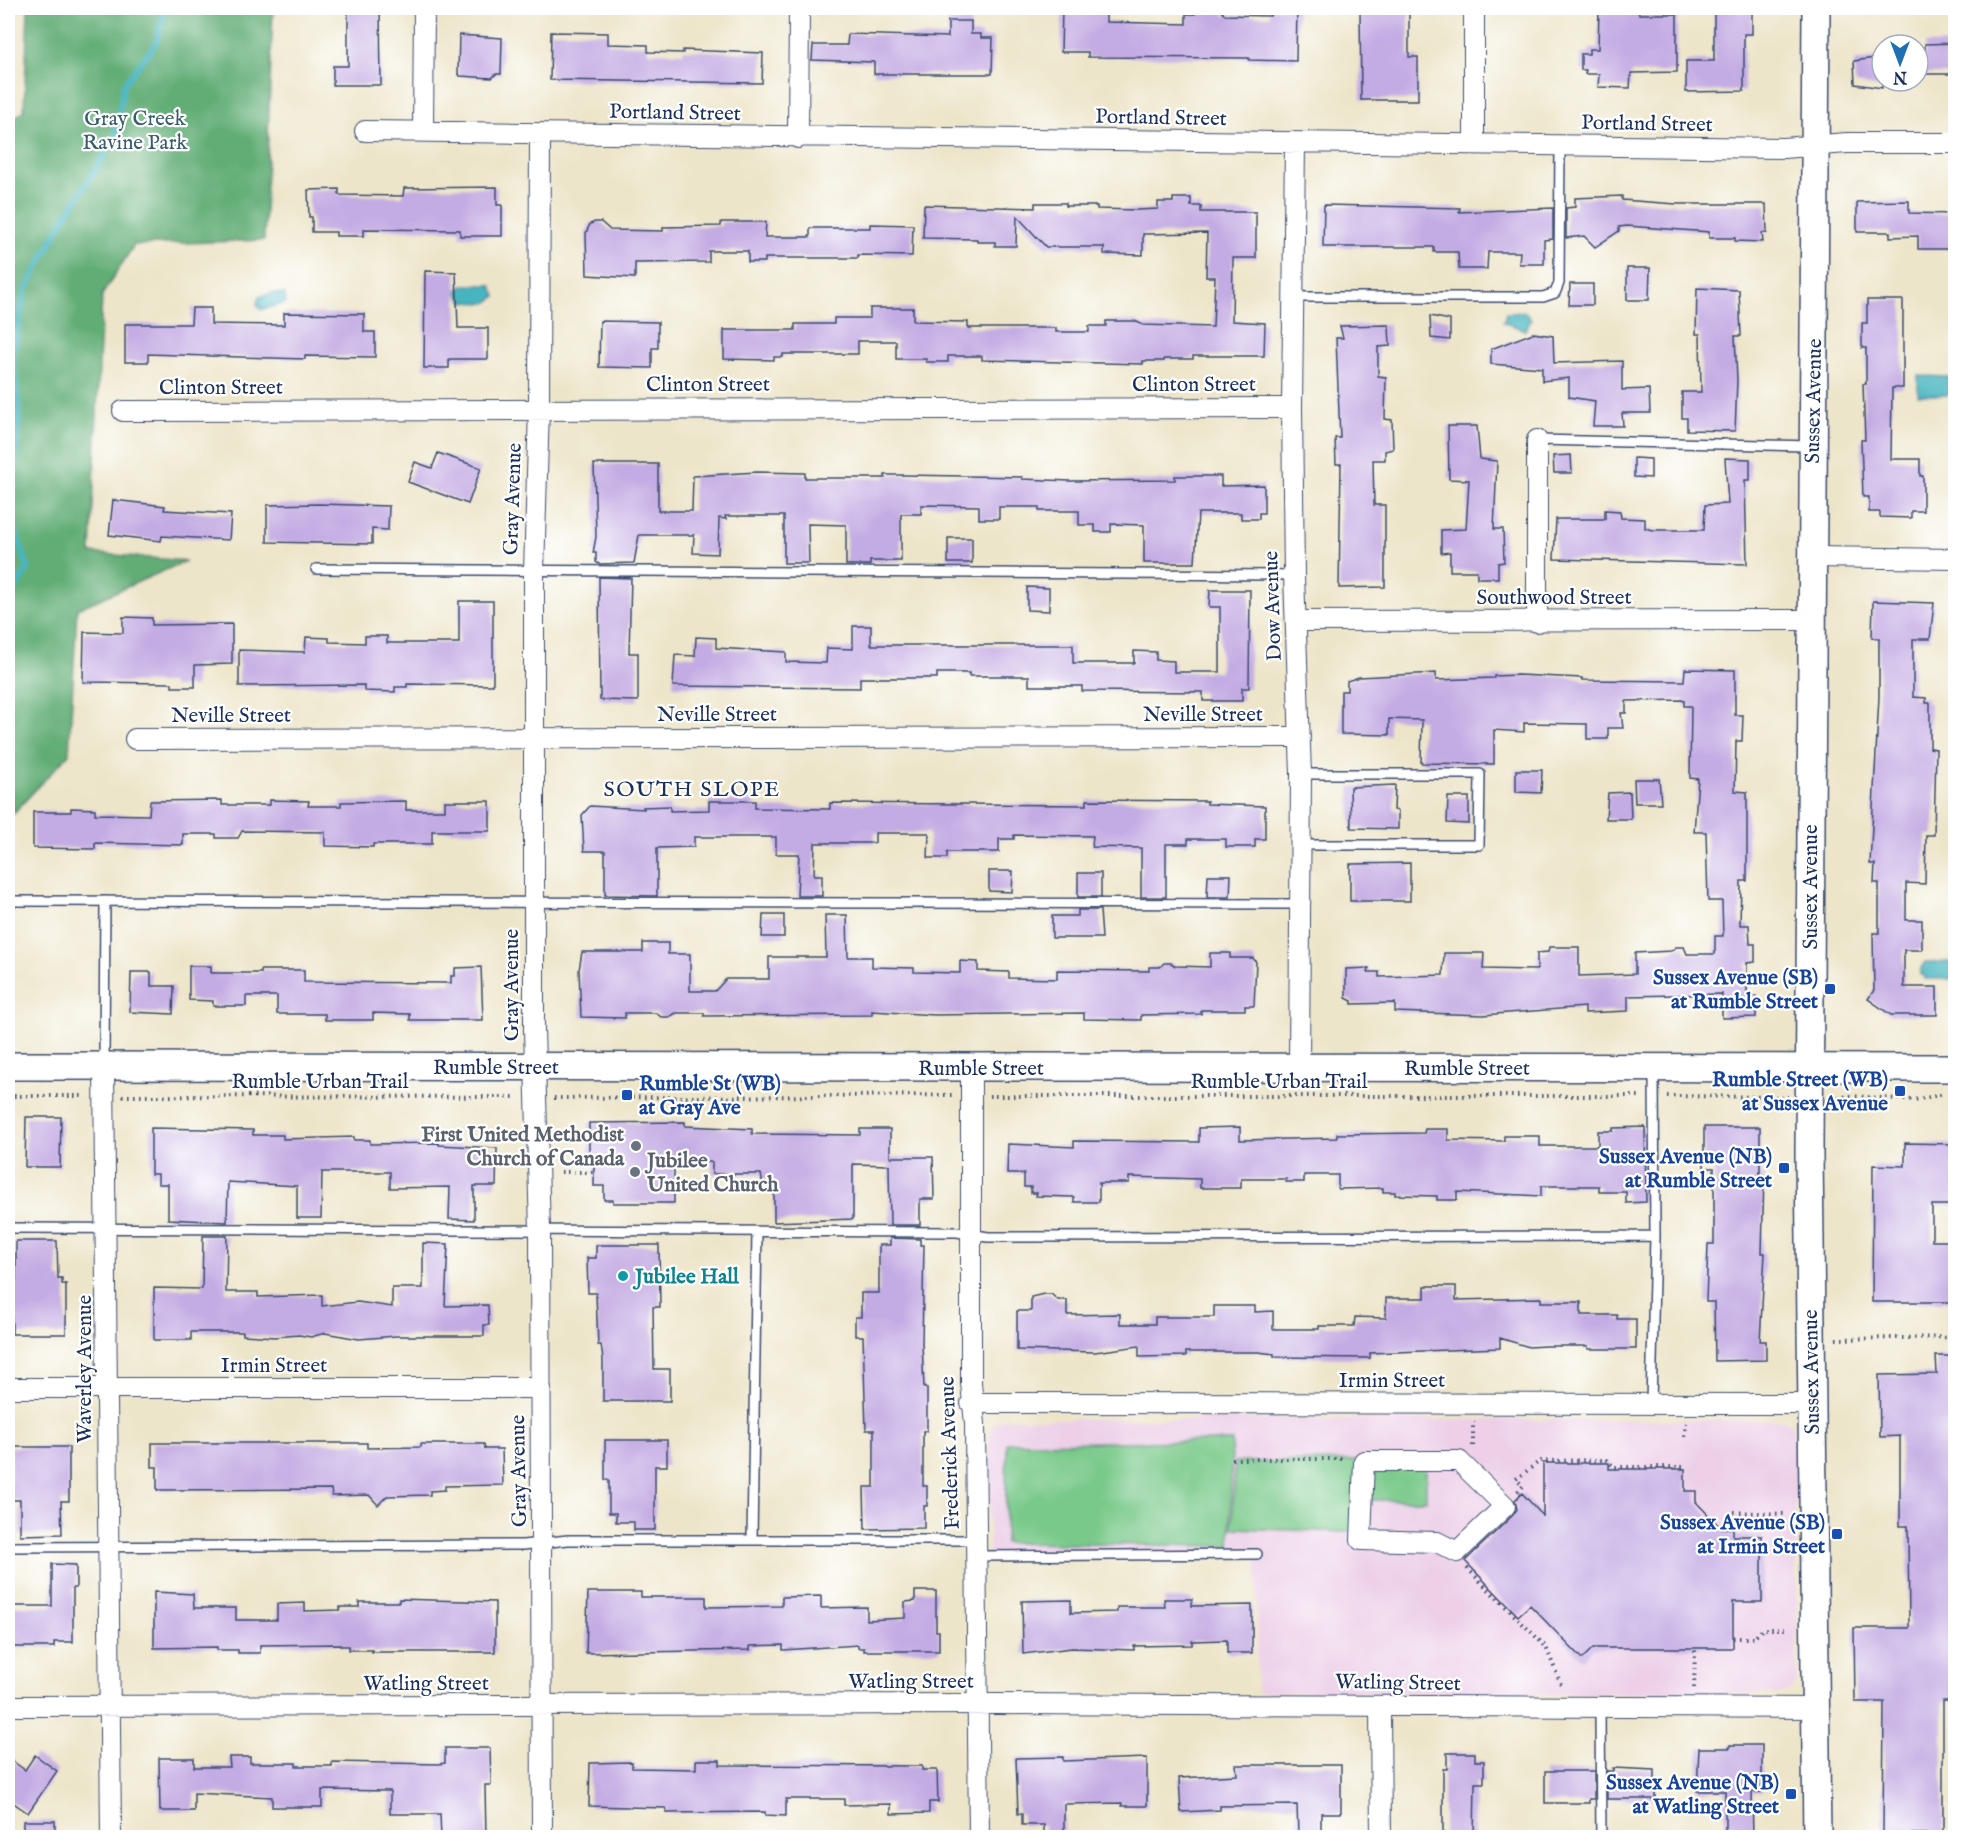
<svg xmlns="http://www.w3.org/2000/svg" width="1963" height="1845" font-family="'IM FELL English',serif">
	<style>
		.built { fill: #edd0e8 }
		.green { fill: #79c98a; stroke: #4a7c74; stroke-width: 1.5 }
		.forest { fill: #62ad76; stroke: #3e6e6a; stroke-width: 1.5 }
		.water { fill: #46b5bf; stroke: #30728e; stroke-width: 1.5 }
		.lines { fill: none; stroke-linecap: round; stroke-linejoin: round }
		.stream { stroke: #46b5bf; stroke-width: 6 }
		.building { fill: #c3abe3 }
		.lane-casing { stroke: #3a4a6e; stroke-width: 12 }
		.street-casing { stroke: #3a4a6e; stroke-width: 22 }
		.secondary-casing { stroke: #3a4a6e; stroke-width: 30 }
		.path { stroke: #3a4a6e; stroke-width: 4; stroke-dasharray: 1.5 4.5; stroke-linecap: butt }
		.lane { stroke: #fff; stroke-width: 9 }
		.street { stroke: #fff; stroke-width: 20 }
		.secondary { stroke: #fff; stroke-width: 27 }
		.transit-dot { fill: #1a4fb4; stroke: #fff; stroke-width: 2 }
		.worship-dot { fill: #6b7280; stroke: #fff; stroke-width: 2 }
		.culture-dot { fill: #0f9aa8; stroke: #fff; stroke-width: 2 }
		.labels { text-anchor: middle; stroke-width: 4.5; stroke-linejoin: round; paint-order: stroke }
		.street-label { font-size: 21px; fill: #1b2f5e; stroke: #fff }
		.park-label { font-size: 21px; fill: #375d6b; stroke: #fff }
		.transit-label { font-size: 21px; font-weight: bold; fill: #164399; stroke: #fff; text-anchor: end }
		.worship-label { font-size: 21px; font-weight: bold; fill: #5b616d; stroke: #fff; text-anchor: end }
		.culture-label { font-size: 21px; font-weight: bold; fill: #0d838f; stroke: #fff; text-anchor: start }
		.neighbourhood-label { font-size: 22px; letter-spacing: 1.5px; fill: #1b2f5e; stroke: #fff }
	</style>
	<rect width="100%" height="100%" fill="#fff"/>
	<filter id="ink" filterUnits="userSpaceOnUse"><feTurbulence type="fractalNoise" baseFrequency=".0167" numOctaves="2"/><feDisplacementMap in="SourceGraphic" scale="12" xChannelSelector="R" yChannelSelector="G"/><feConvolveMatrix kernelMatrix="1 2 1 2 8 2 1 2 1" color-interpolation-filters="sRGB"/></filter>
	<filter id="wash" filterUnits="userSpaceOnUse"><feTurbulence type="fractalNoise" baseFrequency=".008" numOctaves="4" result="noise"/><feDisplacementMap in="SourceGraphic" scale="24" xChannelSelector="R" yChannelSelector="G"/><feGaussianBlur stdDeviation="1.35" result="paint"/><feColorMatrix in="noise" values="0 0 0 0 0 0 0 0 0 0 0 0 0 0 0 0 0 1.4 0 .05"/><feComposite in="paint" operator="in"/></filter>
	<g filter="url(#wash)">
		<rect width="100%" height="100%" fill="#ede5c9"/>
		<path class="built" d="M1004,1419L1785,1420L1792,1425L1795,1434L1797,1681L1792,1689L1780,1694L1257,1693V1554L989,1556V1437L993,1425Z"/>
		<path class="green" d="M1232,1441L1230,1546L1005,1543L1007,1443Z
			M1356,1461V1525L1348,1532L1232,1528L1235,1462Z
			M1364,1461H1426V1500H1364Z"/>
		<path class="forest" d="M28,8H273L264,240L134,245L102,295L91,553L186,561L77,609L69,754L8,819V122L24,111Z"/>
		<path class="water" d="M464,285H491L496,296L487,303L463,302L457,291Z
			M271,293L285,294L286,303L261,310L257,304L259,297Z
			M1525,312L1531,320L1525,330L1503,322L1506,313Z
			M1918,376L1955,377V395H1918Z
			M1925,962H1955V979H1925L1924,975H1921V968Z"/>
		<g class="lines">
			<path class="stream" d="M8,602L28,568L11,518L19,413L13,354L25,291L64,219L114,140L124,84L156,43L165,8"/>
		</g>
		<g id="blocks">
			<path class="building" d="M348,8H380L381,85H333V66H348Z
				M1062,8H1106V22L1186,24V14H1195L1201,8H1219L1225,15L1270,16V8H1297L1296,61L1249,60V58L1088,57V52H1061Z
				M1360,8H1409V57H1418V100H1361Z
				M1599,8H1638L1639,14H1677V72L1631,73L1630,88L1598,87L1599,74H1585L1586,70H1581V54H1589V49H1598Z
				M1714,8H1752V34H1744V91L1686,92V61H1714Z
				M948,21H971V34H981V38H993L992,74H874V62L812,60L813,45H847L848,34L948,37Z
				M551,32L608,33V44L648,45V52L683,53V50L763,53L762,83L550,80Z
				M459,35L502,38L501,74H496L492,78L460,76L458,73Z
				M1956,43V74H1925V44Z
				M1882,57V88L1855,84L1854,61Z
				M497,187V205H502V236H460V230L364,229V236H336V232H312V217H309L308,190L339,189V195L403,196L404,188Z
				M1622,196V200L1676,204H1766L1767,233H1762L1763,242L1735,241V238H1709V232L1627,226L1619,227V231L1595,247L1584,236L1566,238V208L1575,207V198Z
				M1173,198H1191V206H1201V212H1256V258H1233L1232,321L1265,323L1264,356H1193V359H1164V361H1143V364L982,360V356H948V362H926V359H896V341H858V354H783V357H774V360L724,359V330H795V324H834V318H870V308H913V321L968,322V328H1056V332H1089V326H1106V321H1135L1143,325L1213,327L1215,277H1206L1207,233L1143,234V255L1104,254V247H1046L1017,216L1016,246H995V242H977V239L923,238L924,205L1035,208V203H1066V206H1097V209L1137,210L1158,209V202H1173Z
				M1909,201V213L1956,214V249H1918V236L1890,237V232H1857V202Z
				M1324,205L1460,208L1459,212L1553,208V239L1544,240V264H1519L1520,252H1488L1487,269H1459L1458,252H1434V247H1323Z
				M595,222H601L610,230L663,231V227L721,226V222H766L765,237H810V228H870V224L913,225L912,256L858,255V258H765V262H748V251H709V262L635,263V278L587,275L586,233L590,224Z
				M1627,268H1650L1649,300H1627Z
				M425,271L456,272L458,328H488V359H449V368H424Z
				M1570,284H1593V305H1569Z
				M1697,288L1739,290L1741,336H1735L1737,380L1735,431L1687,430V418H1682V392H1701L1700,334H1696Z
				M1867,300H1903V388H1892L1891,459H1920V476H1923V511H1911V518L1880,517V512H1869V497H1863L1861,440H1865L1863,384H1866V348H1862V323H1867Z
				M192,308H211V324L284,325V313L364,314V332H375V357L305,356V359L148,354V362H125V324H191Z
				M1430,316L1450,320V340L1431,338Z
				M600,321L658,322V348H652V368L599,367Z
				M1389,325L1390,346L1378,347V376L1386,377L1385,419L1392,420L1393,449L1385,451V460H1373L1374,505H1385V587L1339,588L1341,464H1336L1335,438H1340L1336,338H1343L1340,326Z
				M1533,333L1553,336L1554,363L1622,361V390L1649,389L1650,413H1622L1623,426H1593L1595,401L1569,397V378L1542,381V368L1491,364V349Z
				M1448,426H1477L1480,459L1497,461L1494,529H1503L1504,562L1498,563V578H1477V571H1450V552L1441,553V530L1466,529L1469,480L1449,479Z
				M438,453L481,468L468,504L408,482L415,462L432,468Z
				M1571,455L1572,473H1554L1553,456Z
				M1634,458L1651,459V478L1634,477Z
				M1725,458L1750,459V480H1745L1747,564L1554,559L1556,519H1605V510L1620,511L1621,518L1645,519V528L1652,530H1704L1705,505L1728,504Z
				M594,464H658V511H692L693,476L757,472L805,473V478H885V475H904L1022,477V479L1070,481L1175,480V476H1221V486L1264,485V513H1259V519H1241V513H1198L1195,563H1144V525L1111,524V532H1095V525H1079V511H1039V507H999V519H979V506L921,505V514H901V561H870V565H846V525L808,524L809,563H784V516H725L726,519L719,518L718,554L693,553L694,535H639L634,563L599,564L596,562V553H593L596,537Z
				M113,500L165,506L164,510L231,514L229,540L162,536L161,541L109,535Z
				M319,504L389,506L388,530L372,529V544L267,542V505Z
				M948,538H972V563H948Z
				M599,577L631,578L629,653H638V701L600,700Z
				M1027,587L1049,588V611L1027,610Z
				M1210,590H1250L1249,688H1242V701H1203V692L1082,691V686H1029V676H969V673H937V678H860V688L673,686L675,655L695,656L696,637L716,638V648L786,652V662L826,663L827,648L853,649V626H871V645H1073V663H1134V651L1156,652V660L1174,661V672H1220V607H1209Z
				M459,601H493V685L407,684V687H395V692L364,691V685L239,686V650L305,652L306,637L329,638V642L365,643V636H387V643H459Z
				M1873,601L1934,603L1930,639H1913V697L1926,698V703H1930V748L1936,749L1934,835H1926L1925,884L1906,883V920H1922V950H1904V987H1937V1015H1891L1868,999L1874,990L1873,933H1879V883H1874L1875,864H1870L1879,697V638H1872Z
				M123,617L152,618V625L232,624V664L195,665V687H172V683L83,682L84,632L123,633Z
				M1685,669L1735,670V715H1743L1742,741H1736L1735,791L1747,792V881H1741L1740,925H1749L1750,944H1755V962L1747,963V997L1756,996V1017L1722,1018V994L1628,996V1011L1585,1013V1007L1483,1015L1395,1012V1003L1352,1004V1001L1346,998V969L1369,968L1368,972H1379V977L1443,975L1444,953H1484L1483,969L1537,970V953L1548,952L1549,947H1579V976L1635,974V953L1671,951L1676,947H1684L1687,954H1715V936H1723L1722,901H1708L1706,832H1694L1698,779L1690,778L1691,706H1684V700L1626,701V713H1621L1623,728H1608V739H1587V724L1524,723V732L1494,730V764L1421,763L1422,720L1389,719V735L1341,734V691H1347V681L1359,677L1436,673V680L1494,678V676L1518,675L1582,678V680L1684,681Z
				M1516,770H1542L1541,793L1516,792Z
				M1634,779H1659L1661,803H1635Z
				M1395,785L1394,810L1398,811V829L1351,828L1350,787Z
				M1630,792L1631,819H1606L1608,793Z
				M1448,797H1469V824L1447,823Z
				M222,800V805H270V800L309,801L308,806H341V802L406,801V810H445V801H490V831H432V844H373V847L325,846V832L242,831L238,838H216V834H183V845L95,843V849L33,848V812H71V808L95,809V814L149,815L150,801Z
				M1087,800L1207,801V804L1265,806V839H1255V847H1226V839H1188V844H1166V897H1141V848L1092,847L1093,836L1014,835V839H999V852H947V858H928L929,833H875V843H815L814,875H822V896H797L799,854H776V837H694V847L657,848V896L605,895V851H584L582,815L590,806L644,809L643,807L670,806V811L709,810V801H755V808L830,809V803L1087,805Z
				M1410,863V901H1350V864Z
				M989,871H1013L1012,892L989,891Z
				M1078,873H1101V897H1078Z
				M1208,875H1231L1230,897H1207Z
				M1078,910H1100L1102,938H1052V916H1078Z
				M763,915H784V937H762Z
				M825,915H847L848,957H872V967L914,968V972L960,973V961L978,962V971L1009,972V978L1057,979V970L1149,971V967H1160L1164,963H1171L1175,966L1210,967V953H1230V958H1253L1256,962L1254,1006H1245V1010H1201V1014L1141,1015V1020L1084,1019V1013L935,1015L872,1011V1015L704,1016V1013H676L669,1017H661L656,1013H625V1018L581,1017L579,970L582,952H643V943H668V954H690V991H715L726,979H769V957H826Z
				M189,966H211V973H261V970H304V982L451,983V976H455V968L481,967L483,1020H410V1014L373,1013V1020H325V1014H277V996H246V1006H213V1001L189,1000Z
				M131,972H151V986H174L173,1014L130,1012Z
				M26,1117H61L60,1167H25Z
				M685,1122V1126L752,1129V1134L860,1135V1129H890V1157H933L934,1199H920V1225H890L889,1165L853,1164V1219L774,1222V1188L773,1185H763L761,1174H712V1162H674V1203H613V1200H604V1186H594V1164H589V1123Z
				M1240,1127V1140L1337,1138V1134L1424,1133L1425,1129H1448V1140L1504,1141V1136H1540V1146H1598V1131H1613V1128L1645,1127L1646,1202L1626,1203V1192H1599V1186H1541V1196L1457,1192V1200H1437V1196L1395,1195V1192H1383V1188L1338,1189V1175H1304V1182H1286V1179H1241V1188H1200V1179L1129,1177V1183H1099V1202H1074V1197L1036,1196L1037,1193H1031V1187H1024V1174H1007L1008,1144L1074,1147V1141L1199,1142V1128Z
				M1704,1127H1760V1176L1764,1175L1762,1253H1765L1760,1341H1766V1360L1715,1361L1714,1302H1706L1708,1244H1714V1168H1704Z
				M151,1128L253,1130V1135H283V1139L354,1137V1140H370V1144L439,1143V1145L497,1148L496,1186H474V1220L449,1219L450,1187L390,1188V1172H322L321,1218H297V1186L228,1182L227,1222L168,1219V1184H158V1174H151Z
				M1905,1143L1956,1144V1205H1932V1241H1956V1302H1872L1873,1165L1905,1166Z
				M203,1236H227L226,1292H258V1297L322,1295V1306L358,1302L392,1307V1288H423V1243L448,1244L445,1306L488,1305L489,1325H484V1336H396L359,1339L325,1333L311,1337L299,1335L275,1337L243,1335V1332H191V1340H154V1288L202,1289Z
				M890,1238L920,1239V1245H924L922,1343L924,1388H927V1431H923V1486H927V1506H924V1528L865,1529L864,1487H874V1430H866L863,1336H855V1317H861V1293H879V1245H890Z
				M16,1241H57L58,1278H62V1284H66V1334H12L11,1285H14V1279H16Z
				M596,1245H659L660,1307H653L654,1369H670V1401H603V1359L601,1345H598L596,1293H588L587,1258H596Z
				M1425,1286H1456V1300L1541,1298V1302H1581V1315H1617V1319H1636V1349H1588V1346H1545L1529,1347L1500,1338V1348L1370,1353V1358L1274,1357V1354L1258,1352H1186V1356L1139,1357V1346L1095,1352L1017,1350V1311H1031V1297L1044,1294H1051L1058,1300H1067V1315L1120,1314V1324H1155V1317H1214V1306H1255V1312L1273,1311V1329H1319V1326H1354L1355,1317L1386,1318V1298H1425Z
				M1936,1356H1956V1701H1943V1834H1883L1884,1702H1855L1854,1628H1909L1908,1526H1900V1436L1880,1437L1879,1375L1937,1374Z
				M605,1440H667V1466H655V1530H634V1522H616V1513H609V1480H605Z
				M152,1443H367V1448L421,1447V1444H484L485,1449H502L503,1485L445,1486V1490L430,1491V1495L387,1496L378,1505L369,1495L332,1496L331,1489L157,1490V1467H152Z
				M11,1447H69V1501H61L62,1534L20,1535V1500H10Z
				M1543,1463H1609V1469H1685V1491H1696V1502L1721,1528H1733V1536H1762V1602H1733V1648H1593L1582,1659L1530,1605L1518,1616L1465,1561L1513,1515L1517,1509L1515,1500L1522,1493L1543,1516Z
				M52,1564L76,1565V1588H73V1642H54V1647H11V1606H52Z
				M915,1591H936V1631H939V1651H864V1648H858V1645L783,1650V1645L750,1646V1650L586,1653L588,1592H641V1597H706V1607L782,1606V1597L821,1596V1608L867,1607V1620L905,1618V1602L915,1601Z
				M154,1592L193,1594L194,1608H236V1620H277V1604L305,1603V1611L340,1610V1607H359V1602H399V1599L495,1602V1652H372V1650H349V1646H340V1644L260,1645V1653H238V1650H217V1647L154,1648Z
				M1164,1599H1192V1606L1252,1605V1653H1227V1640L1192,1641V1645L1134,1646V1650L1072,1648L1023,1654L1022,1601L1071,1600V1613L1117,1612V1607H1165Z
				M1730,1745H1762V1792H1752L1753,1838H1725V1791H1697L1699,1748H1730Z
				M445,1748H490L491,1785H485L486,1838H441L440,1814H390V1791L322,1790V1807H272V1797L194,1793V1811H160L159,1758H194V1767H230L229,1757H250V1763H296V1766H332V1762L439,1764L445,1763Z
				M1447,1753H1475V1761H1484V1783H1475L1474,1838H1443V1769H1447Z
				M35,1755L57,1771L28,1813L8,1799V1758L25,1770Z
				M1063,1757V1761L1147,1758V1806H1122V1803L1064,1804V1836H1044V1825H1022V1814H1018L1016,1758Z
				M696,1760H720V1765L922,1766V1770H937L938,1802H929V1813L891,1814V1804L844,1805V1799H786V1816L765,1815V1812L666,1813V1808L589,1806L590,1763L632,1762V1768L696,1769Z
				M1236,1765H1341V1813H1321V1834L1298,1835L1297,1805L1220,1806V1810L1181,1812L1179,1778L1237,1775Z
				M1613,1768L1655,1770V1799H1607V1771H1613Z
				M1545,1771H1594V1799H1589V1803H1545Z
				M23,1821H55V1838H23Z"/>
		</g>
	</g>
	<g filter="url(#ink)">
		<use href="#blocks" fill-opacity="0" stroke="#3a4a6e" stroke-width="1.5"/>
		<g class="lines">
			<defs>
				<path id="lane" d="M1294,297H1543L1555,293L1559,283L1560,145
					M1537,440L1811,446
					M316,569L1294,575
					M1300,845H1479L1480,774H1301
					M8,901L1299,904
					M104,1064L105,901
					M1654,1071L1655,1236
					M8,1228L957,1232L988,1237L1655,1236L1651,1404
					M752,1539L757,1232
					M8,1547L523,1545L568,1540H976
					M976,1556L1257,1554
					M1600,1708L1601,1838"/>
				<path id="street" d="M365,131L1783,148L1847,143H1956
					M423,131L424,8
					M540,133L539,409L534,571V1029L540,1230L542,1838
					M798,138L799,8
					M1295,143L1292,408L1294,575L1301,774L1299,1068
					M1474,143V8
					M123,411L1292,408
					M1812,557L1956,559
					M1296,621L1812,620
					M1537,622V440
					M135,739L1300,737
					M104,1066L111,1838
					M971,1068V1383L975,1424L979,1838
					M8,1388H541
					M971,1403L1812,1404
					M1364,1461H1459L1505,1506L1457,1552L1437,1542L1361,1540Z
					M8,1706L997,1704L1815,1708
					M1380,1706L1381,1838"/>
				<path id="secondary" d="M1816,8L1809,1154L1817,1838
					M8,1066L1956,1068"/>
			</defs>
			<use href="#lane" class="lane-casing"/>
			<use href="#street" class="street-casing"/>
			<use href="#secondary" class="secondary-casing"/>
			<path class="path" d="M8,1096H85
				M122,1096L517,1097
				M989,1096H1641
				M1667,1096L1788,1097
				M554,1098L952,1095
				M1832,1098L1851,1096L1914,1100L1945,1094
				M561,1172H594
				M1836,1339L1956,1337
				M1685,1436L1686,1423
				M1473,1446V1421
				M1232,1459H1344
				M1518,1492L1523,1486L1516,1479L1540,1461L1607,1460L1614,1467H1686
				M1734,1512L1786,1514
				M1467,1568L1546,1647L1562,1687
				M1733,1638H1754L1763,1629H1787
				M1694,1688L1695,1648"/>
			<use href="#lane" class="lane"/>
			<use href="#street" class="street"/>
			<use href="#secondary" class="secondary"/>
		</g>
	</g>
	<g class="transit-dot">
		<rect x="1824" y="983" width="12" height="12" rx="3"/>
		<rect x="1894" y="1085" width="12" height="12" rx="3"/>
		<rect x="621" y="1089" width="12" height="12" rx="3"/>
		<rect x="1778" y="1162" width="12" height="12" rx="3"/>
		<rect x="1831" y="1528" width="12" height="12" rx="3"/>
		<rect x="1785" y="1788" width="12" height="12" rx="3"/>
	</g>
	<g class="worship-dot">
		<circle cx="636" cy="1146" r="6"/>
		<circle cx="635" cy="1172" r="6"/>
	</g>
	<circle class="culture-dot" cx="623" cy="1276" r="6"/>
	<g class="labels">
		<g class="street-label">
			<text transform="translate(675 112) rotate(1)" y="7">Portland Street</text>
			<text transform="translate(1161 117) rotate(1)" y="7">Portland Street</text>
			<text transform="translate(1647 123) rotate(1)" y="7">Portland Street</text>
			<text x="708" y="391">Clinton Street</text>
			<text x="1194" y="391">Clinton Street</text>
			<text x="221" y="394">Clinton Street</text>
			<text transform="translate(1813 401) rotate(-89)" y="7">Sussex Avenue</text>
			<text transform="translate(512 499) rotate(-88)" y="7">Gray Avenue</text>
			<text x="1554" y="604">Southwood Street</text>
			<text transform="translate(1272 606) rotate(-92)" y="7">Dow Avenue</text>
			<text x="717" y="721">Neville Street</text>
			<text x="1203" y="721">Neville Street</text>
			<text x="231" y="722">Neville Street</text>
			<text transform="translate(1810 887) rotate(-90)" y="7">Sussex Avenue</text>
			<text transform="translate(511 985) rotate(-90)" y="7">Gray Avenue</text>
			<text x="496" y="1074">Rumble Street</text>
			<text x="981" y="1075">Rumble Street</text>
			<text x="1467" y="1075">Rumble Street</text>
			<text x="320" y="1088">Rumble Urban Trail</text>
			<text x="1279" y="1088">Rumble Urban Trail</text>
			<text x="274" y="1372">Irmin Street</text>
			<text transform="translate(84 1369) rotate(-90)" y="7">Waverley Avenue</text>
			<text transform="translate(1811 1372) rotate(-91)" y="7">Sussex Avenue</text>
			<text x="1392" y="1387">Irmin Street</text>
			<text transform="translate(949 1453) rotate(-92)" y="7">Frederick Avenue</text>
			<text transform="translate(518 1471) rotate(-91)" y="7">Gray Avenue</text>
			<text x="911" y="1688">Watling Street</text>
			<text transform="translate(1398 1682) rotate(1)" y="7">Watling Street</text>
			<text x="426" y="1690">Watling Street</text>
		</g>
		<g class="park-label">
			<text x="135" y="125">Gray Creek<tspan x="135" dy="24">Ravine Park</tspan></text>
		</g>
		<g class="transit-label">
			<text x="1818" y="984">Sussex Avenue (SB)<tspan x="1818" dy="24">at Rumble Street</tspan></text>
			<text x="1888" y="1086">Rumble Street (WB)<tspan x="1888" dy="24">at Sussex Avenue</tspan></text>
			<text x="639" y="1090" text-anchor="start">Rumble St (WB)<tspan x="639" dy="24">at Gray Ave</tspan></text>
			<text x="1772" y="1163">Sussex Avenue (NB)<tspan x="1772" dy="24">at Rumble Street</tspan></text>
			<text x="1825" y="1529">Sussex Avenue (SB)<tspan x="1825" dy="24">at Irmin Street</tspan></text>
			<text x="1779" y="1789">Sussex Avenue (NB)<tspan x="1779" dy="24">at Watling Street</tspan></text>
		</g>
		<g class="worship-label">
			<text x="624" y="1141">First United Methodist<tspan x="624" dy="24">Church of Canada</tspan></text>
			<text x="647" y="1167" text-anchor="start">Jubilee<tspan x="647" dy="24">United Church</tspan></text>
		</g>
		<g class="culture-label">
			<text x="635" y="1283">Jubilee Hall</text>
		</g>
		<g class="neighbourhood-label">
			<text x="692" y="796">SOUTH SLOPE</text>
		</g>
	</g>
	<rect width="1963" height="1845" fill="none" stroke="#fff" stroke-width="30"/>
	<g transform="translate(1900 63) rotate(180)"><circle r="28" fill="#ffffff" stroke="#a4acbf" stroke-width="1.5"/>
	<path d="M0-4.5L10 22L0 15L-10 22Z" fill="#1f6fb2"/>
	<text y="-9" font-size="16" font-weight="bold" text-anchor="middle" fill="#1b2f5e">N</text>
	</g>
</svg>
